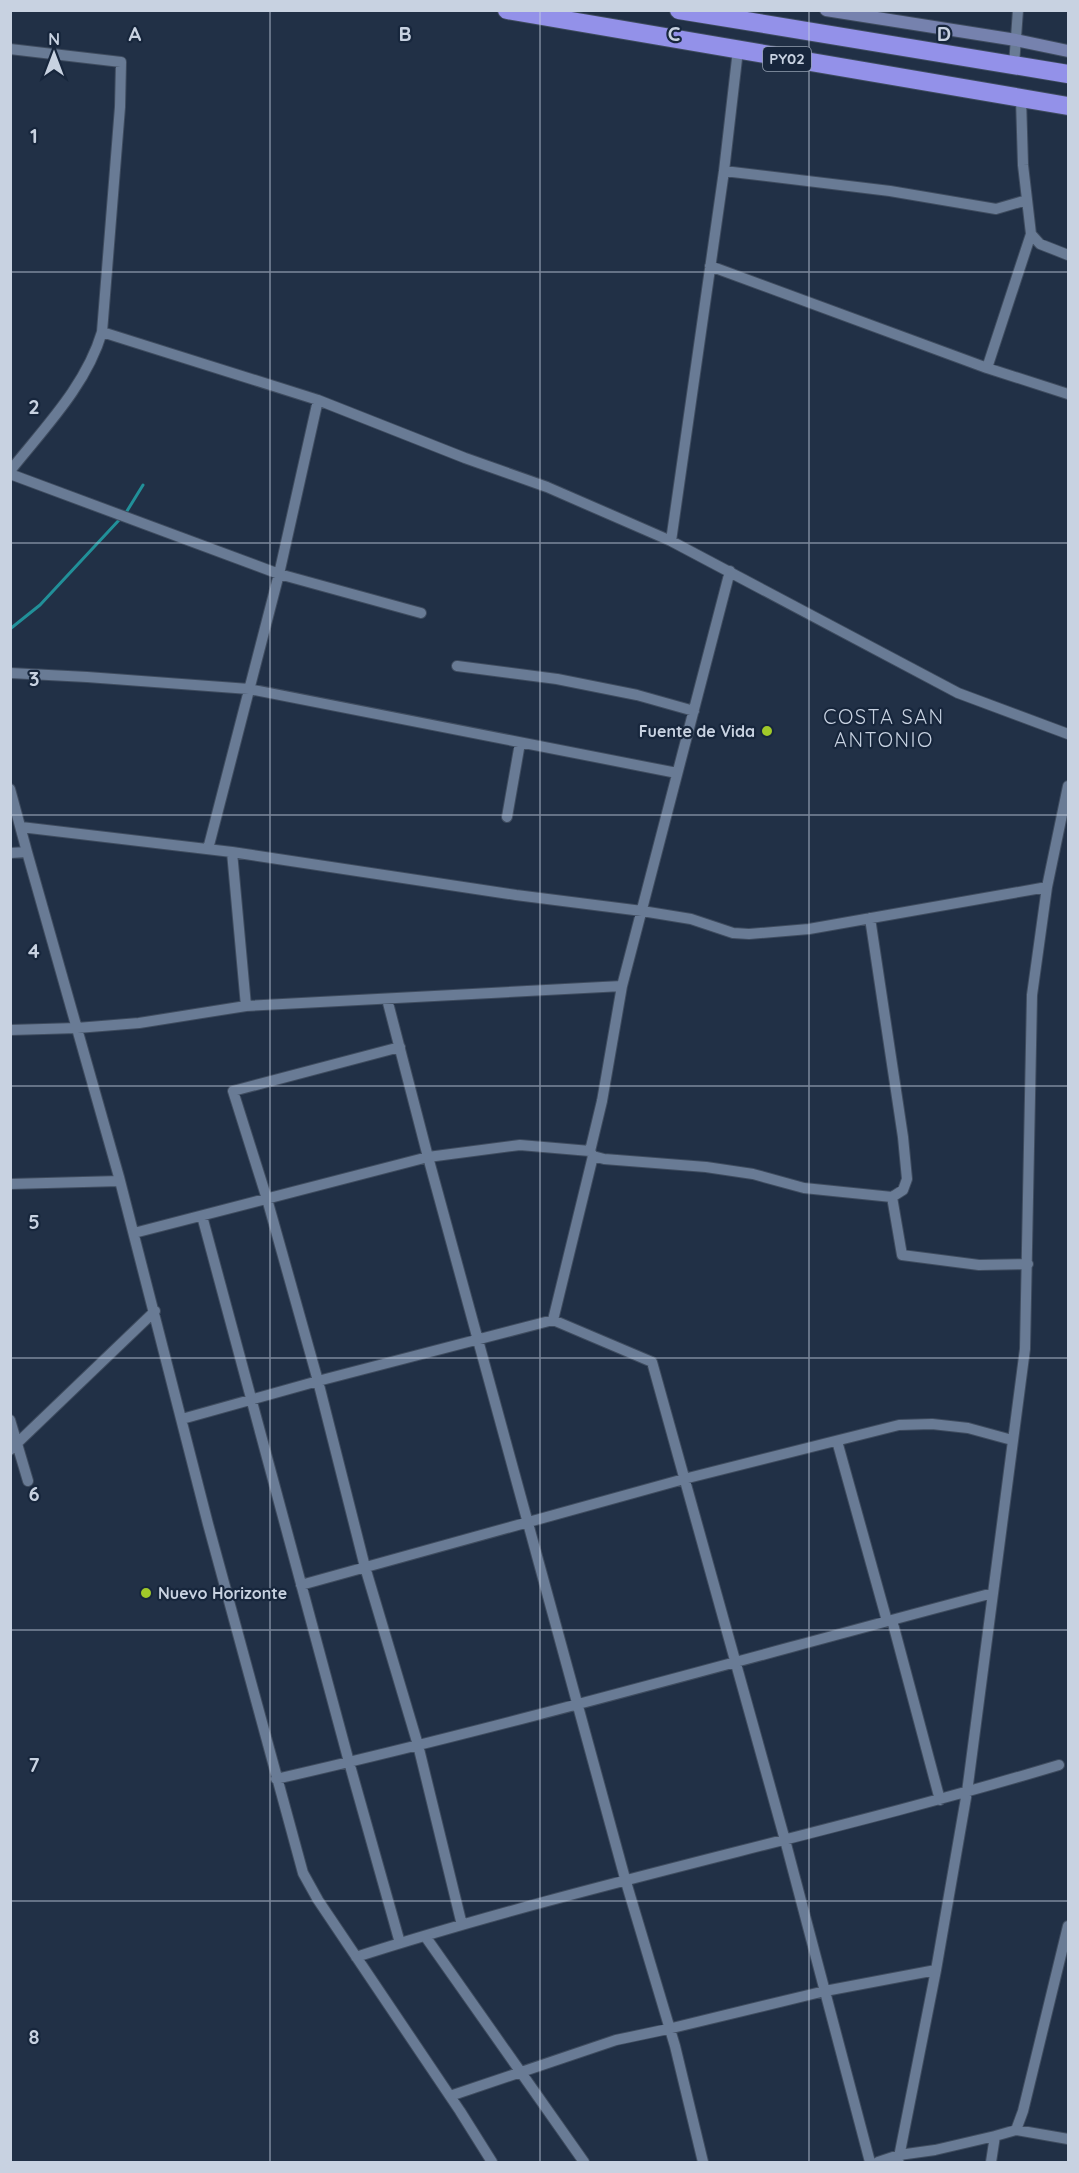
<svg xmlns="http://www.w3.org/2000/svg" width="1079" height="2173" font-family="Quicksand,sans-serif">
	<style>
		.lines { fill: none; stroke-linecap: round; stroke-linejoin: round }
		.stream { stroke: #219099; stroke-width: 3 }
		.street-casing { stroke: #3f4c5f; stroke-width: 12 }
		.secondary-casing { stroke: #3f4c5f; stroke-width: 14 }
		.highway-casing { stroke: #3f4c5f; stroke-width: 20 }
		.street { stroke: #697b95; stroke-width: 10 }
		.secondary { stroke: #7682ae; stroke-width: 12 }
		.highway { stroke: #9391e9; stroke-width: 18 }
		.grid { fill: none; stroke: #c8d2e1; stroke-width: 1.5; stroke-opacity: 0.55 }
		.poi-dot { fill: #a1c929; stroke: #17263c; stroke-width: 2 }
		.labels { text-anchor: middle; stroke-width: 4.5; stroke-linejoin: round; paint-order: stroke }
		.shield { fill: #17263c; stroke: #939eb0; stroke-width: 1.5 }
		.shield-label { font-size: 15px; font-weight: bold; fill: #c8d2e1 }
		.poi-label { font-size: 16px; font-weight: bold; fill: #c8d2e1; stroke: #17263c; text-anchor: end }
		.quarter-label { font-size: 20px; letter-spacing: 1.5px; fill: #c8d2e1; stroke: #17263c }
		.grid-label { font-size: 20px; text-anchor: middle; font-weight: bold; fill: #c8d2e1; stroke: #17263c; stroke-width: 4.5; stroke-linejoin: round; paint-order: stroke }
	</style>
	<rect width="100%" height="100%" fill="#213046"/>
	<g class="lines">
		<path class="stream" d="M127,511L143,485
			M10,629L40,605L120,519"/>
		<defs>
			<path id="street" d="M10,49L121,62L120,107L102,332C86,386 44,428 10,471
				M1014,65L1018,10
				M724,171L890,191L996,209L1027,200
				M1031,234L1040,244L1068,255
				M710,266L987,368L1068,394
				M102,332L318,400L465,458L547,487L671,541L958,693L1068,734
				M987,368L1031,234L1023,165L1021,99
				M10,474L279,574L421,613
				M671,541L724,171L738,50
				M730,571L622,986L602,1101L590,1151L593,1156L604,1159L706,1167L753,1174L804,1188L892,1197L902,1255L979,1265L1028,1264
				M457,666L557,679L637,695L694,711
				M10,673L87,677L249,689L677,773
				M10,789L27,852L119,1177L208,1524L303,1873L318,1900L460,2111L492,2162
				M507,817L520,743
				M21,827L232,852L516,895L642,911L691,919L733,933L749,934L809,929L1047,887
				M208,849L279,574L318,400
				M232,852L246,1006L622,986
				M10,853L27,852
				M870,918L903,1137L907,1179L903,1190L892,1197
				M387,999L428,1157L626,1882L675,2046L703,2162
				M10,1030L77,1028L139,1023L246,1006
				M400,1047L233,1091L267,1199L318,1381L365,1567L418,1745L462,1925
				M10,1184L120,1181
				M202,1216L349,1762L400,1943
				M134,1233L428,1157L520,1145L590,1151
				M553,1320L593,1156
				M182,1419L318,1381L553,1320L652,1362L785,1840L870,2162
				M10,1420L28,1481
				M837,1441L887,1621
				M10,1450L155,1311
				M301,1585L684,1479L899,1425L932,1424L968,1428L1012,1440
				M892,1620L940,1800
				M276,1779C517,1724 754,1656 993,1593
				M425,1936L584,2162
				M356,1957C587,1883 826,1835 1059,1765
				M450,2096L616,2040L668,2029L825,1991L936,1970
				M1016,2130L1068,2139
				M878,2162L899,2155L935,2150L995,2136
				M898,2162L936,1970L967,1792L1025,1349L1032,995L1047,887L1068,786
				M991,2162L995,2136L1016,2130L1023,2111L1068,1926"/>
			<path id="secondary" d="M826,10L1016,40L1068,51"/>
			<path id="highway" d="M507,10L1068,106
				M679,10L1068,74"/>
		</defs>
		<use href="#street" class="street-casing"/>
		<use href="#secondary" class="secondary-casing"/>
		<use href="#highway" class="highway-casing"/>
		<use href="#street" class="street"/>
		<use href="#secondary" class="secondary"/>
		<use href="#highway" class="highway"/>
	</g>
	<path class="grid" d="M270,10V2162M540,10V2162M809,10V2162M10,272H1068M10,543H1068M10,815H1068M10,1086H1068M10,1358H1068M10,1630H1068M10,1901H1068"/>
	<g class="poi-dot">
		<circle cx="767" cy="731" r="6"/>
		<circle cx="146" cy="1593" r="6"/>
	</g>
	<g class="labels">
		<rect class="shield" x="763" y="47" width="48" height="24" rx="4.5"/>
		<g class="shield-label">
			<text x="787" y="64">PY02</text>
		</g>
		<g class="poi-label">
			<text x="755" y="737">Fuente de Vida</text>
			<text x="158" y="1599" text-anchor="start">Nuevo Horizonte</text>
		</g>
		<g class="quarter-label">
			<text x="884" y="724">COSTA SAN<tspan x="884" dy="23">ANTONIO</tspan></text>
		</g>
	</g>
	<g class="grid-label">
		<text x="135" y="41">A</text>
		<text x="405" y="41">B</text>
		<text x="674" y="41">C</text>
		<text x="944" y="41">D</text>
		<text x="34" y="143">1</text>
		<text x="34" y="414">2</text>
		<text x="34" y="686">3</text>
		<text x="34" y="958">4</text>
		<text x="34" y="1229">5</text>
		<text x="34" y="1501">6</text>
		<text x="34" y="1772">7</text>
		<text x="34" y="2044">8</text>
	</g>
	<rect width="1079" height="2173" fill="none" stroke="#c8d2e1" stroke-width="24"/>
	<g transform="translate(54 54)" stroke="#17263c" stroke-width="4.5" paint-order="stroke">
	<path d="M0-4.5L10 22L0 15L-10 22Z" fill="#c8d2e1"/>
	<text y="-9" font-size="16" font-weight="bold" text-anchor="middle" fill="#c8d2e1">N</text>
	</g>
</svg>
